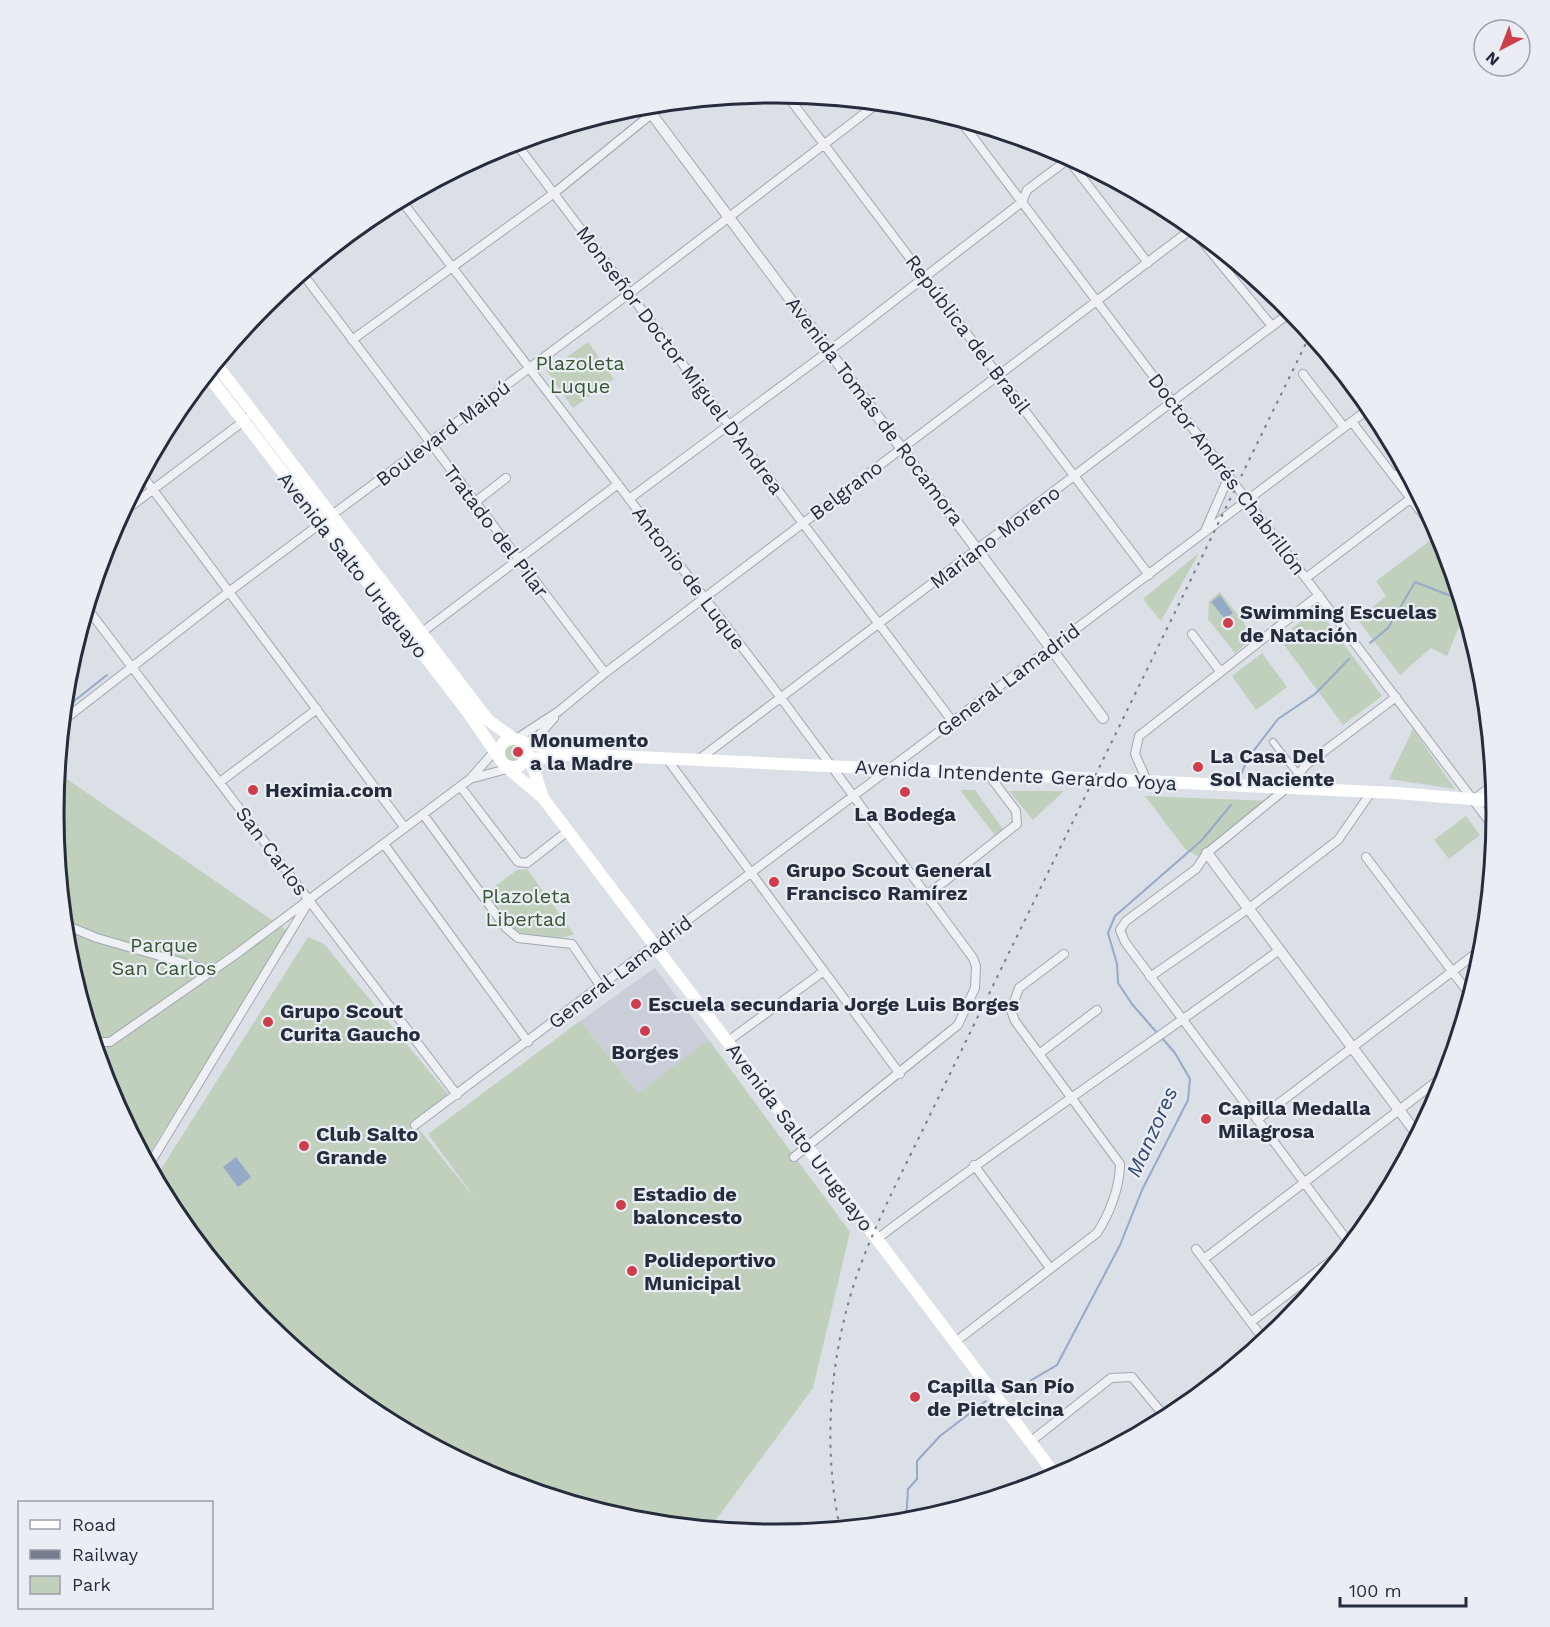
<svg xmlns="http://www.w3.org/2000/svg" width="1550" height="1627" font-family="'Work Sans',sans-serif">
	<style>
		.built { fill: #c9ced8 }
		.green { fill: #c0d0bc }
		.water { fill: #95aac7 }
		.lines { fill: none; stroke-linecap: round; stroke-linejoin: round }
		.stream { stroke: #95aac7; stroke-width: 2 }
		.pedestrian-casing { stroke: #a1a6b0; stroke-width: 8 }
		.minor-casing { stroke: #a1a6b0; stroke-width: 10 }
		.tertiary-casing { stroke: #a1a6b0; stroke-width: 12 }
		.pedestrian { stroke: #eef0f4; stroke-width: 6 }
		.minor { stroke: #eef0f4; stroke-width: 8 }
		.tertiary { stroke: #eef0f4; stroke-width: 10 }
		.secondary { stroke: #fff; stroke-width: 12 }
		.rail { stroke: #757d8f; stroke-width: 2; stroke-dasharray: 3 6; stroke-linecap: butt }
		.poi-dot { fill: #ce3d4b; stroke: #eaeef4; stroke-width: 2 }
		.labels { text-anchor: middle; stroke-width: 4.5; stroke-linejoin: round; paint-order: stroke }
		.street-label { font-size: 20px; fill: #252c3c; stroke: #eaeef4 }
		.park-label { font-size: 20px; fill: #375732; stroke: #eaeef4 }
		.poi-label { font-size: 20px; font-weight: bold; fill: #252c3c; stroke: #eaeef4; text-anchor: start }
		.water-label { font-size: 21px; font-style: italic; fill: #2f496f; stroke: #eaeef4 }
		.rim { fill: none; stroke: #252c3c; stroke-width: 3 }
	</style>
	<rect width="100%" height="100%" fill="#dbdfe6"/>
	<path class="built" d="M655,968L709,1040L638,1093L580,1021Z"/>
	<path class="green" d="M588,342L614,379L573,408L547,371Z
		M1439,534L1464,614L1447,656L1431,648L1400,675L1358,620L1386,596L1376,581Z
		M1199,553L1161,621L1143,599Z
		M1220,592L1255,637L1235,653L1208,619L1209,601Z
		M1318,609L1382,696L1343,725L1279,638Z
		M1262,653L1287,687L1256,710L1232,676Z
		M1413,729L1455,789L1389,779Z
		M502 753a10 10 0 1 1 20 0a10 10 0 1 1-20 0Z
		M58,773L288,931L146,1159L109,1089L68,954L54,813Z
		M960,790H975L1005,832L997,838Z
		M1009,791H1064L1033,820Z
		M1145,796L1270,801L1199,857L1185,849Z
		M1466,816L1480,835L1449,859L1434,840Z
		M527,869L574,934C557,942 535,937 517,935L487,892L517,870Z
		M308,937L324,944L448,1094L413,1122L477,1201L428,1134L580,1021L638,1093L709,1040L850,1232L813,1388L710,1528L634,1521L499,1479L374,1413L265,1323L175,1214L156,1177Z"/>
	<path class="water" d="M1220,595L1233,613L1225,619L1211,602Z
		M236,1157L251,1177L238,1187L223,1167Z"/>
	<g class="lines">
		<path class="stream" d="M1370,643L1388,628L1415,582L1451,596L1458,594
			M64,709L107,675
			M1239,779L1248,758L1278,719L1315,694L1349,659
			M1158,1034L1132,1004L1118,983L1117,964L1108,933L1115,916L1201,841L1231,805
			M1008,1394L1057,1365L1120,1245L1142,1190L1188,1100L1190,1079L1175,1053L1162,1038
			M906,1522L908,1489L917,1479V1461L940,1436L986,1401"/>
		<defs>
			<path id="pedestrian" d="M1273,742L1298,774"/>
			<path id="minor" d="M786,94L1149,575
				M960,120L1495,829
				M515,142L953,722
				M519,148L533,137
				M1064,154L1148,263
				M401,200L781,698L973,958L976,966L975,988L958,1025L794,1157
				M1188,224L1272,326
				M302,273L605,673
				M352,340L553,194L665,103
				M1303,374L1344,427
				M1352,422L1442,539
				M142,475L405,828
				M1394,477L1405,469
				M629,499L829,351L1022,202L1027,190L1070,158
				M474,503L506,478
				M122,513L253,414
				M1205,531L1229,476
				M1306,578L1410,499
				M87,608L457,1095
				M1192,634L1220,671
				M417,636L618,484
				M65,719L230,591L630,293L878,103
				M516,739L559,711L605,673L1193,228
				M529,747L554,718
				M667,759L900,1074
				M698,760L1291,312
				M470,779L510,768
				M1147,781L1135,754L1139,736L1319,595
				M220,782L317,709
				M460,786L518,862L527,863L568,831
				M1473,800L1493,785
				M423,814L506,928L518,938L572,944L601,987
				M384,844L528,1042
				M1366,857L1470,995
				M926,896L1017,824L1016,811L988,774
				M65,925L97,938L212,971
				M1150,977L1248,909L1338,840L1372,791
				M728,1041L824,971
				M95,1042H110L235,955L470,779L500,745
				M99,1042L103,1070
				M1039,1054L1097,1010
				M1257,1120L1483,948
				M415,1125L1370,408
				M149,1165L308,903
				M974,1165L1050,1268
				M877,1239C1008,1139 1145,1048 1278,951
				M1350,1244L1125,942L1120,930L1126,921L1196,869L1207,853L1288,787L1306,765L1396,697
				M1196,1249L1264,1340
				M1204,1259L1445,1075
				M1251,1322L1344,1251
				M955,1342L1097,1233C1109,1215 1120,1187 1120,1164L1015,1021L1011,1010L1019,988L1064,954
				M1030,1442L1111,1378L1132,1377L1166,1418"/>
			<path id="tertiary" d="M645,105L1103,718
				M1207,853L1417,1134"/>
		</defs>
		<use href="#pedestrian" class="pedestrian-casing"/>
		<use href="#minor" class="minor-casing"/>
		<use href="#tertiary" class="tertiary-casing"/>
		<use href="#pedestrian" class="pedestrian"/>
		<use href="#minor" class="minor"/>
		<use href="#tertiary" class="tertiary"/>
		<path class="secondary" d="M216,364L488,720L513,738
			M207,374L467,711L498,756
			M499 753a14 14 0 1 1 28 0a14 14 0 1 1-28 0Z
			M521,741L563,752
			M528,754L543,797
			M525,760L573,754L1396,793L1495,801
			M504,765L543,798L1057,1477"/>
		<path class="rail" d="M840,1528C822,1445 830,1352 858,1272C877,1219 904,1169 928,1119L1310,335"/>
	</g>
	<g class="poi-dot">
		<circle cx="1228" cy="623" r="6"/>
		<circle cx="518" cy="752" r="6"/>
		<circle cx="1198" cy="767" r="6"/>
		<circle cx="253" cy="790" r="6"/>
		<circle cx="905" cy="792" r="6"/>
		<circle cx="774" cy="882" r="6"/>
		<circle cx="636" cy="1004" r="6"/>
		<circle cx="268" cy="1022" r="6"/>
		<circle cx="645" cy="1031" r="6"/>
		<circle cx="1206" cy="1119" r="6"/>
		<circle cx="304" cy="1146" r="6"/>
		<circle cx="621" cy="1205" r="6"/>
		<circle cx="632" cy="1271" r="6"/>
		<circle cx="915" cy="1397" r="6"/>
	</g>
	<g class="labels">
		<g class="street-label">
			<text transform="translate(968 334) rotate(53)" y="7">República del Brasil</text>
			<text transform="translate(680 360) rotate(53)" y="7">Monseñor Doctor Miguel D'Andrea</text>
			<text transform="translate(875 411) rotate(53)" y="7">Avenida Tomás de Rocamora</text>
			<text transform="translate(443 433) rotate(-37)" y="7">Boulevard Maipú</text>
			<text transform="translate(1227 474) rotate(53)" y="7">Doctor Andrés Chabrillón</text>
			<text transform="translate(846 490) rotate(-37)" y="7">Belgrano</text>
			<text transform="translate(496 531) rotate(53)" y="7">Tratado del Pilar</text>
			<text transform="translate(995 537) rotate(-37)" y="7">Mariano Moreno</text>
			<text transform="translate(353 565) rotate(52)" y="7">Avenida Salto Uruguayo</text>
			<text transform="translate(689 578) rotate(53)" y="7">Antonio de Luque</text>
			<text transform="translate(1008 680) rotate(-37)" y="7">General Lamadrid</text>
			<text transform="translate(1016 775) rotate(3)" y="7">Avenida Intendente Gerardo Yoya</text>
			<text transform="translate(272 851) rotate(53)" y="7">San Carlos</text>
			<text transform="translate(620 972) rotate(-37)" y="7">General Lamadrid</text>
			<text transform="translate(800 1137) rotate(53)" y="7">Avenida Salto Uruguayo</text>
		</g>
		<g class="park-label">
			<text x="580" y="370">Plazoleta<tspan x="580" dy="23">Luque</tspan></text>
			<text x="526" y="903">Plazoleta<tspan x="526" dy="23">Libertad</tspan></text>
			<text x="164" y="952">Parque<tspan x="164" dy="23">San Carlos</tspan></text>
		</g>
		<g class="poi-label">
			<text x="1240" y="619">Swimming Escuelas<tspan x="1240" dy="23">de Natación</tspan></text>
			<text x="530" y="747">Monumento<tspan x="530" dy="23">a la Madre</tspan></text>
			<text x="1210" y="763">La Casa Del<tspan x="1210" dy="23">Sol Naciente</tspan></text>
			<text x="265" y="797">Heximia.com</text>
			<text x="905" y="821" text-anchor="middle">La Bodega</text>
			<text x="786" y="877">Grupo Scout General<tspan x="786" dy="23">Francisco Ramírez</tspan></text>
			<text x="648" y="1011">Escuela secundaria Jorge Luis Borges</text>
			<text x="280" y="1018">Grupo Scout<tspan x="280" dy="23">Curita Gaucho</tspan></text>
			<text x="645" y="1059" text-anchor="middle">Borges</text>
			<text x="1218" y="1115">Capilla Medalla<tspan x="1218" dy="23">Milagrosa</tspan></text>
			<text x="316" y="1141">Club Salto<tspan x="316" dy="23">Grande</tspan></text>
			<text x="633" y="1201">Estadio de<tspan x="633" dy="23">baloncesto</tspan></text>
			<text x="644" y="1267">Polideportivo<tspan x="644" dy="23">Municipal</tspan></text>
			<text x="927" y="1393">Capilla San Pío<tspan x="927" dy="23">de Pietrelcina</tspan></text>
		</g>
		<g class="water-label">
			<text transform="translate(1152 1132) rotate(-66)" y="7">Manzores</text>
		</g>
	</g>
	<path d="M0 0H1550V1627H0ZM774 103H776A710 710 0 0 1 1486 813V814A710 710 0 0 1 776 1524H774A710 710 0 0 1 64 814V813A710 710 0 0 1 774 103Z" fill="#eaeef4" fill-rule="evenodd"/>
	<path class="rim" d="M774 103H776A710 710 0 0 1 1486 813V814A710 710 0 0 1 776 1524H774A710 710 0 0 1 64 814V813A710 710 0 0 1 774 103Z"/>
	<rect x="18" y="1501" width="195" height="108" fill="#eaeef4" stroke="#9ba0aa" stroke-width="1.5"/>
	<rect x="30" y="1520" width="30" height="9" fill="#ffffff" stroke="#9ba0aa" stroke-width="1.5"/>
	<text x="72" y="1531" font-size="18" fill="#252c3c">Road</text>
	<rect x="30" y="1550" width="30" height="9" fill="#757d8f" stroke="#9ba0aa" stroke-width="1.5"/>
	<text x="72" y="1561" font-size="18" fill="#252c3c">Railway</text>
	<rect x="30" y="1576" width="30" height="18" fill="#c0d0bc" stroke="#9ba0aa" stroke-width="1.5"/>
	<text x="72" y="1591" font-size="18" fill="#252c3c">Park</text>
	<g transform="translate(1502 48) rotate(222)"><circle r="28" fill="#eaeef4" stroke="#9ba0aa" stroke-width="1.5"/>
	<path d="M0-4.5L10 22L0 15L-10 22Z" fill="#ce3d4b"/>
	<text y="-9" font-size="16" font-weight="bold" text-anchor="middle" fill="#252c3c">N</text>
	</g>
	<path d="M1340 1597v9h126v-9" fill="none" stroke="#252c3c" stroke-width="3"/>
	<text x="1349" y="1597" font-size="18" fill="#252c3c" stroke="#eaeef4" stroke-width="4.5" paint-order="stroke">100 m</text>
</svg>
